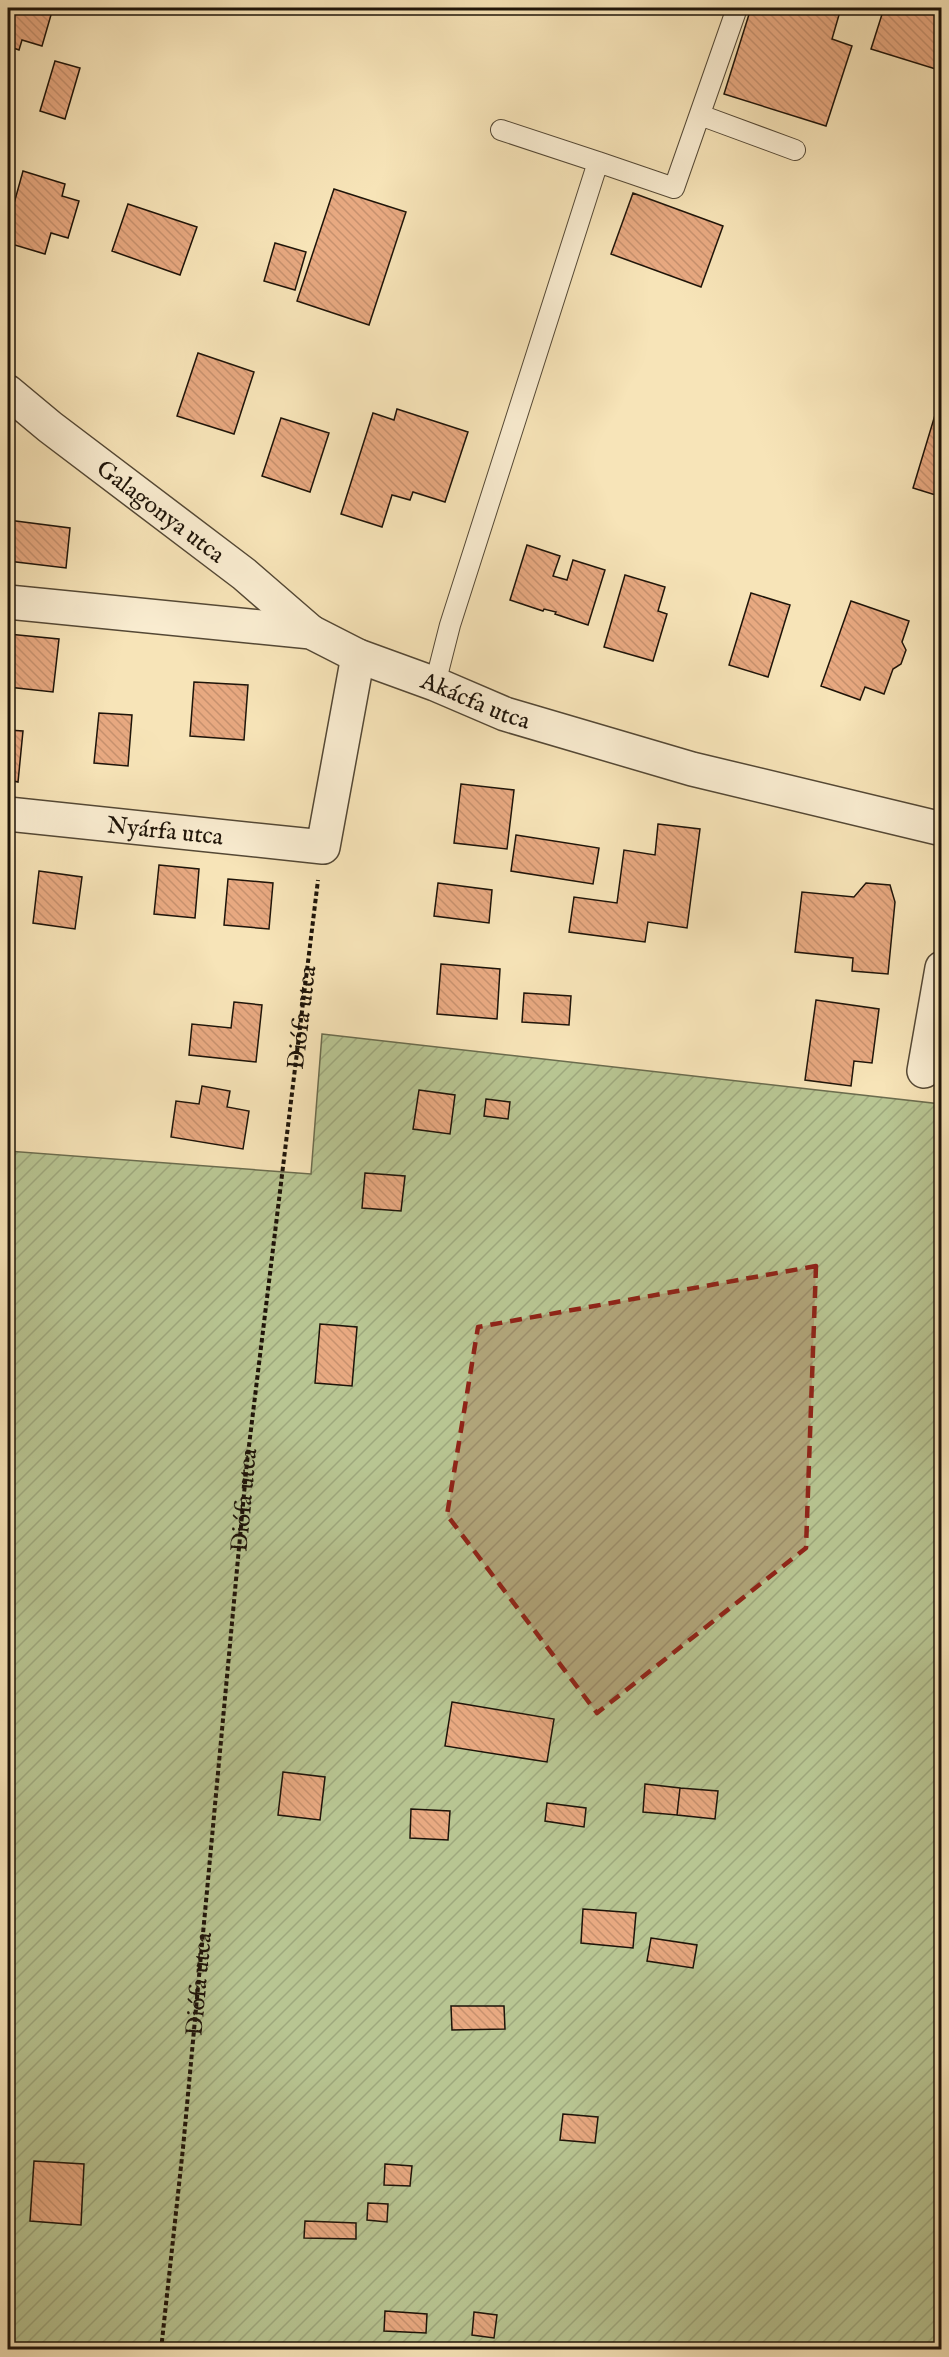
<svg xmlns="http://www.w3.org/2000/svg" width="949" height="2357" font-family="'IM FELL English',serif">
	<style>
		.garden { fill: url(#garden-furrows); stroke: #6b6c4e; stroke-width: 1.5 }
		.building { fill: url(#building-back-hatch); stroke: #1e1409; stroke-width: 1.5 }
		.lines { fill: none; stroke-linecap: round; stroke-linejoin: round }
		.service-casing { stroke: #544835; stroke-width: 22 }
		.minor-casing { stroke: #544835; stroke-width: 36 }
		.path { stroke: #1e1409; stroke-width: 4; stroke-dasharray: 4.5 3; stroke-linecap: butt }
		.service { stroke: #faedd1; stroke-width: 20 }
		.minor { stroke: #faedd1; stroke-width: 33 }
		.marked { fill: #8f2418; fill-opacity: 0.2; stroke: #8f2418; stroke-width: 4.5; stroke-dasharray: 12 8; stroke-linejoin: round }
		.labels { text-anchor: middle; stroke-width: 5; stroke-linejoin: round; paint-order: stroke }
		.street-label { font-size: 24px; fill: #1e1409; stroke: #faedd1 }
	</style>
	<defs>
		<pattern id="garden-furrows" width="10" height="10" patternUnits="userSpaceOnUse" patternTransform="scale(1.5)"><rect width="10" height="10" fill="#b8c592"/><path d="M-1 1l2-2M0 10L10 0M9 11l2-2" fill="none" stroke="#9ea87d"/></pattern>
		<pattern id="building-back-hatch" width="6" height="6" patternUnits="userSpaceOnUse" patternTransform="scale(1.5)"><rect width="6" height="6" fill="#e8a981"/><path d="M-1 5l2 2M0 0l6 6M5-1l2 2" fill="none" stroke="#c7916e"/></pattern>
	</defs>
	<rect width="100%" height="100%" fill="#f7e4b8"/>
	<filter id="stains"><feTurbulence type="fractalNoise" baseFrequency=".00333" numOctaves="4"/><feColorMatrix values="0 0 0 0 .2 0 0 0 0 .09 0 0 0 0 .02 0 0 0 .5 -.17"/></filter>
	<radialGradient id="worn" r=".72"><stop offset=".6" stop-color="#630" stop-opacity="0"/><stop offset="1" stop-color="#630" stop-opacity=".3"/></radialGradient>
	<path class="garden" d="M322,1034L941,1104V2349H8V1151L311,1174Z"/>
	<path class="building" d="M16,8H53L42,46L22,40L19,50L8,46Z
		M751,8H841L832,39L852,46L826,126L724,94Z
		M884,8H942V71L871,49Z
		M55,61L80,68L65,119L40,111Z
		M23,171L65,184L62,196L79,201L68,238L51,233L45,254L8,243V225Z
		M334,189L406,212L369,325L297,301Z
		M633,193L723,226L701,287L611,254Z
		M128,204L197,227L180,275L112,251Z
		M275,243L306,252L295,290L264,281Z
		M198,353L254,372L234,434L177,416Z
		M938,405L942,407V497L913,488Z
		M397,409L468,432L445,502L413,492L410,500L392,495L382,527L341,514L373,413L394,420Z
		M281,418L329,433L310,492L262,476Z
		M8,520L70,528L66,568L8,561Z
		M527,545L560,556L553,576L567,580L573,560L605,570L588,625L555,614L556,612L544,609L543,611L510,600Z
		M625,575L665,587L658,611L667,614L653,661L604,647Z
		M751,593L790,605L768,677L729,665Z
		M851,601L909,621L902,642L906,650L901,664L893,669L884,694L865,687L860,700L821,686Z
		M8,634L59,639L53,692L8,687Z
		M194,682L248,685L244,740L190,736Z
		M99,713L132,715L128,766L94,763Z
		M8,730L23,731L18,782L8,780Z
		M461,784L514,790L507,849L454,843Z
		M658,824L700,829L687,928L648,922L645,942L569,932L574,897L617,903L624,850L655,855Z
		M516,835L599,848L593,884L511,871Z
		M159,865L199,869L195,918L154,914Z
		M39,871L82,877L75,929L33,923Z
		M228,879L273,883L269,929L224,925Z
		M438,883L492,890L489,923L434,916Z
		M866,883L890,885L895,902L888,974L852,971L853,958L795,952L802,892L854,897Z
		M441,964L500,969L497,1019L437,1014Z
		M524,993L571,996L569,1025L522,1022Z
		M816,1000L879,1009L872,1063L854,1061L851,1086L805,1080Z
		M234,1002L262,1005L256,1062L189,1055L192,1024L231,1028Z
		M202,1086L230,1091L227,1107L249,1111L243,1149L171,1137L176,1101L199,1104Z
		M419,1090L455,1095L450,1134L413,1129Z
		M486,1099L510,1102L508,1119L484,1116Z
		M365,1173L405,1176L401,1211L362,1208Z
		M320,1324L357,1327L352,1386L315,1383Z
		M452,1702L554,1719L547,1762L445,1746Z
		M283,1772L325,1777L320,1820L278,1815Z
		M645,1784L680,1788L677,1815L643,1812Z
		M680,1788L718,1791L715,1819L677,1815Z
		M547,1803L586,1808L584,1827L545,1821Z
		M411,1809L450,1811L448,1840L410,1838Z
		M583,1909L636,1913L633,1948L581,1943Z
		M651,1938L697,1945L693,1968L647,1961Z
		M451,2006H504L505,2029L452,2030Z
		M563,2114L598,2117L595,2143L560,2140Z
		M34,2161L84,2164L81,2225L30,2221Z
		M385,2164L412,2166L410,2186L384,2185Z
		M368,2203L388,2204L387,2222L367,2220Z
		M305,2221L356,2223V2239L304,2238Z
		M385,2311L427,2314L426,2333L384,2331Z
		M474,2312L497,2315L494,2338L472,2335Z"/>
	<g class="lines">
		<defs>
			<path id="service" d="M700,115L795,150
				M501,130L598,162
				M435,684L450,625L598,162L674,188L737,8"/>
			<g id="minor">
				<path id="s2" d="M8,392L50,427L244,574L311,632"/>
				<path id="s3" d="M8,602L311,632L358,656L435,684L505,714L692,769L942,829"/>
				<path id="s4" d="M8,814L323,847L358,656"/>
				<path d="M924,1071L942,968"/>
			</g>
		</defs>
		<use href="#service" class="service-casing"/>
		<use href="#minor" class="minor-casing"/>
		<path class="path" id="s1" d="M161,2350L183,2148L247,1462L318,880"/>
		<use href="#service" class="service"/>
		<use href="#minor" class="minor"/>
	</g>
	<path class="marked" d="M816,1266L806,1548L597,1713L447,1515L478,1327Z"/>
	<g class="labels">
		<g class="street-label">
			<text dy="8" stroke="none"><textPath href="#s2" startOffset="194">Galagonya utca</textPath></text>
			<text dy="8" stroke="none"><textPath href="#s3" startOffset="483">Akácfa utca</textPath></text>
			<text dy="8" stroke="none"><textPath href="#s4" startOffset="158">Nyárfa utca</textPath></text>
			<text dy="8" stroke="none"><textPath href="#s1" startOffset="1340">Diófa utca</textPath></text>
			<text dy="8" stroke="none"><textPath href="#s1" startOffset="854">Diófa utca</textPath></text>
			<text dy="8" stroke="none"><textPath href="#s1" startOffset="368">Diófa utca</textPath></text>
		</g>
	</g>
	<rect width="949" height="2357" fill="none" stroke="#f7e4b8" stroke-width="30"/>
	<rect x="9" y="9" width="931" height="2339" fill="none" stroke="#1e1409" stroke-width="3"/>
	<rect x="15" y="15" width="919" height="2327" fill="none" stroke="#1e1409" stroke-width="1.5"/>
	<rect width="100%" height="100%" filter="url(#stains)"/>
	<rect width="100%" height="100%" fill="url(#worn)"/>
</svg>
